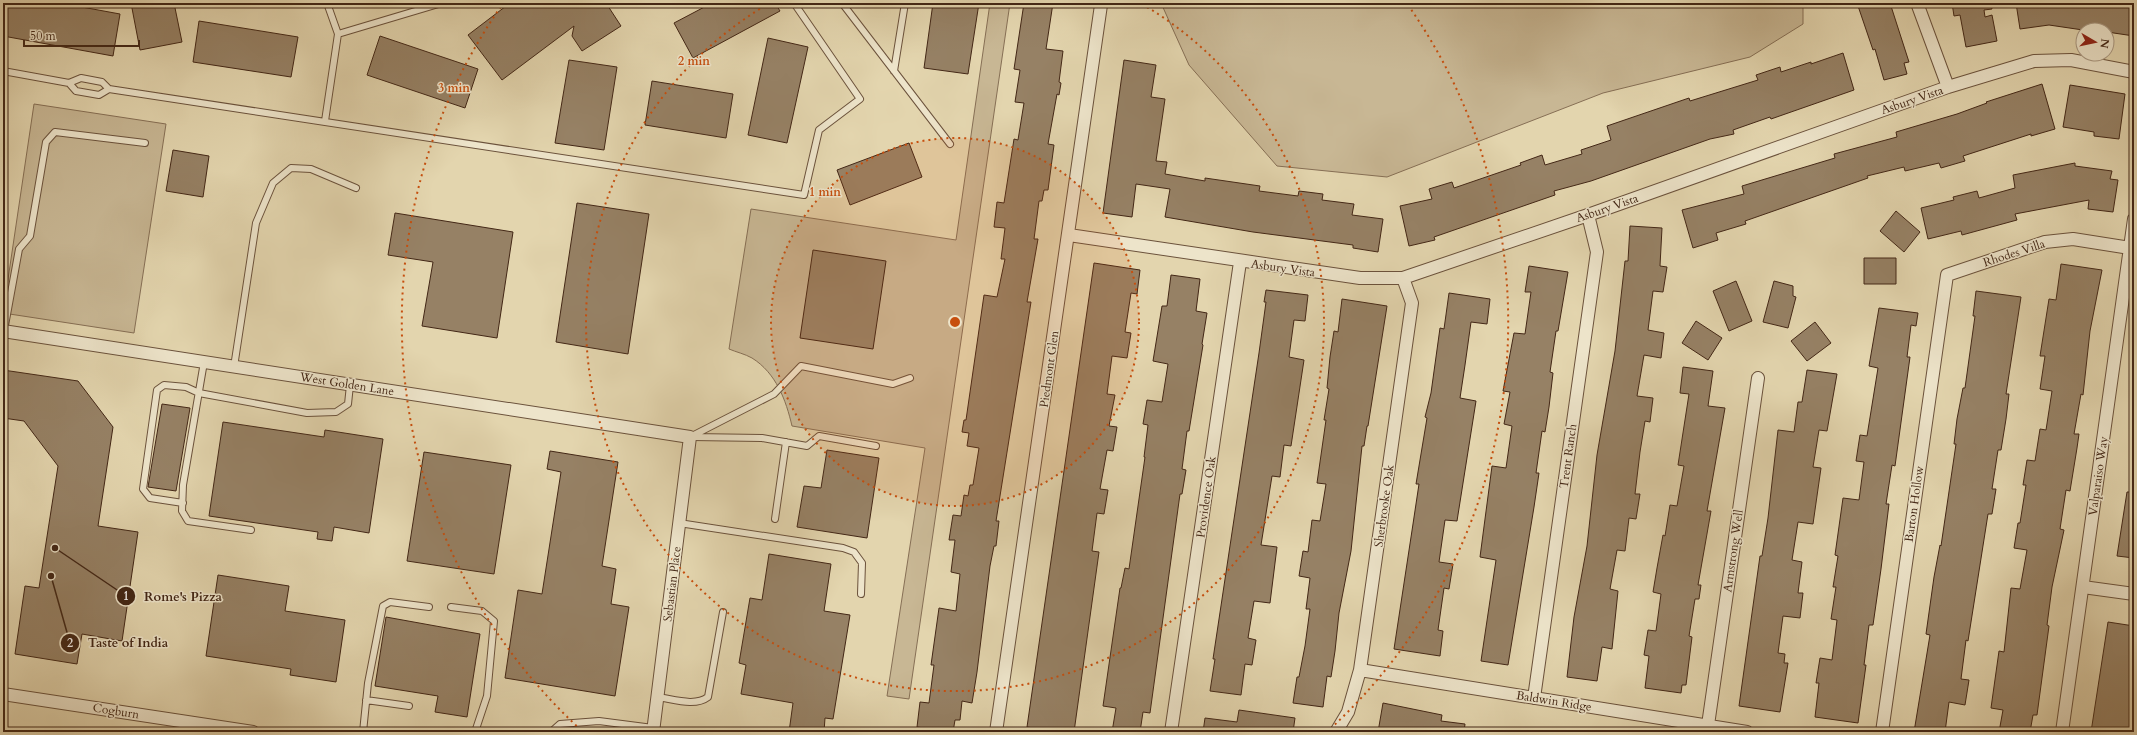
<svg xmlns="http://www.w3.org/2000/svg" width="2137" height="735" font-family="Cardo,serif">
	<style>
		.green { fill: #c8b794; stroke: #866f55 }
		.building { fill: #968165; stroke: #432716 }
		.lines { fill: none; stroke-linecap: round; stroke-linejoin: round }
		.lane-casing { stroke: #6b523c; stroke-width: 8 }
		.street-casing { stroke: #6b523c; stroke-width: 14 }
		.lane { stroke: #ede4ca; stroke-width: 6 }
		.street { stroke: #ede4ca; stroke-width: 12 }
		.ring { fill: none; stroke: #c74f0e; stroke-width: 2; stroke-dasharray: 2 4 }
		.labels { text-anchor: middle; stroke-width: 3; stroke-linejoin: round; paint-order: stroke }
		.street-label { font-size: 12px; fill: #432716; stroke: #ede4ca }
		.centre { fill: #c74f0e; stroke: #ede4ca; stroke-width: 2 }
		.ring-label { font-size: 12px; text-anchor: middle; font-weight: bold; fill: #c74f0e; stroke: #ede4ca; stroke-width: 3; stroke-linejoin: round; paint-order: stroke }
		.leader { fill: none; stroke: #432716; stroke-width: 1.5 }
		.callout-dot { fill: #432716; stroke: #ede4ca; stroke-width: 1.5 }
		.mark-label { font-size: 12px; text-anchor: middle; font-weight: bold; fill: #fff }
		.callout-label { font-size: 13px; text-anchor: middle; font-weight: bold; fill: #432716; stroke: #ede4ca; stroke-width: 3; stroke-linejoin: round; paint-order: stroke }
	</style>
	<rect width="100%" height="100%" fill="#e3d5ae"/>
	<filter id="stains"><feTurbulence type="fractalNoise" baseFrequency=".005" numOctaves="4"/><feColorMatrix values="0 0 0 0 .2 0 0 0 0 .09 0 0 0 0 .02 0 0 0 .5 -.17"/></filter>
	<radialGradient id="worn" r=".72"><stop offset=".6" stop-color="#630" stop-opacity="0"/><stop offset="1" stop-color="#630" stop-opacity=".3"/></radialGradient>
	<path class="green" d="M990,3H1010L909,699L887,696L925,448L792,426C786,400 776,373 752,358C745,354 736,352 729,349L751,209L956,240Z
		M1161,3H1803V24L1750,57L1603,93L1387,177L1277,166L1189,65Z
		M34,104L166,124L134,333L3,313Z"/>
	<path class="building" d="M3,3H60L120,14L113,56L3,36Z
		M131,3H174L182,42L140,50Z
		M510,3H606L621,26L582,51L572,36L574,26L502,80L468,35Z
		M712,3H775L780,11L693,58L674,23Z
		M933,3H979L968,74L924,68Z
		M1024,3H1053L1046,49L1063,51L1059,82L1061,83L1059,95L1057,94L1048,144L1054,145L1048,190H1044L1042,201H1039L1034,239H1038L1027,302H1031L996,521H999L996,546H994L990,566L977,672L972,703L962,701L960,720H955L953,732L917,727L920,702L929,703L934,665H931L939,608L956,611L960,574L951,572L955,540H949L953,515L961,516L964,495L968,496L970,485H973L979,448L967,446L969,433L962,432L964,420H966L984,295L997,297L1005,259H1001L1005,228L994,227L997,202L1004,203L1014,139L1018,140L1024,103L1015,102L1020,70L1014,69Z
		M1857,3H1890L1909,62L1904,63L1907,74L1884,80L1875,49L1873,50Z
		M1952,3H1991L1992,9L1984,10L1985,17L1992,15L1997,41L1966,47L1960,15L1954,16Z
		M2016,3H2134V36L2107,32V30H2083L2049,25L2020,29Z
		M199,21L298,37L291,77L193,62Z
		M380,36L478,69L465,108L367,75Z
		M768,38L808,47L787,143L748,135Z
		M1843,53L1854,90L1771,119L1770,117L1733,130L1734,134L1710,139L1591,181L1554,191L1555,195L1434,237L1435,240L1409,246L1400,206L1432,199L1429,189L1452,182L1454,188L1521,165L1520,163L1542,155L1545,165L1582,154L1581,150L1611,140L1607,126L1689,98L1690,101L1758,80L1756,75L1780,67L1781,72L1811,62V64Z
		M569,60L617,67L604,150L555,143Z
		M1124,60L1156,65L1151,97L1165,99L1156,161L1167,162L1165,174L1205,181V178L1260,186L1259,191L1298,196L1299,191L1323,194L1322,200L1354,204L1352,215L1383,219L1378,252L1353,248V245L1253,232L1165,217L1170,189L1136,184L1132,217L1103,213Z
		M652,81L733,94L726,138L645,125Z
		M2042,84L2055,129L2031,136V134L1963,156L1965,161L1941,168L1939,163L1905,171L1904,167L1867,176L1868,178L1745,221L1746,224L1716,233L1718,240L1693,248L1682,210L1744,194L1742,186L1835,158L1834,154L1897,137L1896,132L1957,114L1987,103L1986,102Z
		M2070,85L2125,94L2119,139L2094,136V132L2063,127Z
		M909,143L922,177L850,205L837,170Z
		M173,150L209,156L203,197L166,191Z
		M2075,163V166L2112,171L2110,179L2118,180L2113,212L2088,209L2089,200L2015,214L2017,220L1962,235L1961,231L1928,239L1921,208L1954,200L1953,197L1977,191L1979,198L2015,188L2013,175Z
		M577,203L649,214L628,354L556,342Z
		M1896,211L1920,232L1904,252L1880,231Z
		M395,213L513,232L497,338L422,326L433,262L388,255Z
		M1630,226L1662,228L1660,266L1667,267L1663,292L1653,291L1648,330L1664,333L1661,358L1644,355L1637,396L1653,398L1650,422L1645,421L1640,452L1635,494H1640L1636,519L1629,518L1625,551L1617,550L1610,589L1618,591L1612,649L1602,647L1597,681L1567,677L1574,617L1587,546L1597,455L1615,351L1625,261H1628Z
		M813,250L886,261L873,349L800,338Z
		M1864,258H1896V284H1864Z
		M1094,263L1140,270L1137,294L1131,293L1125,332L1131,333L1127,358L1112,356L1107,394L1115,395L1109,426L1117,427L1113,451L1107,450L1100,489L1108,490L1104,514L1097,513L1092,551L1099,552L1074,732H1061L1027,727Z
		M2061,264L2102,270L2090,331L2083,395L2081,394L2074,434H2079L2077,448L2070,491L2066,490L2060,529L2064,530L2052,587L2047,625L2049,626L2037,715H2033L2030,732H1999L2003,710L1991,708L1999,651L2004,652L2011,588L2020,589L2027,550L2014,548L2018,523H2020L2026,485H2023L2027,460L2035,461L2040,429L2046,430L2052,391L2040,389L2045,356H2040L2049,299L2056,300Z
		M1529,266L1568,272L1558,331H1556L1550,372L1553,373L1549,407L1545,432L1542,431L1536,473H1539L1534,507L1508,665L1481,661L1496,560L1480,557L1492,466L1506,468L1512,426L1504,424L1510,392L1503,391L1514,333L1525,334L1531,292H1525Z
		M1171,275L1200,279L1196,311L1207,313L1202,344L1203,345L1189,431H1187L1182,469L1186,470L1182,494H1180L1150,713L1143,712L1140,732H1112L1116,708L1103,706L1120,588H1121L1125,568L1129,569L1145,457H1144L1148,425L1143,424L1147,400L1162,402L1168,364L1153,361L1162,306H1167Z
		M1736,281L1752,321L1729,331L1713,291Z
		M1774,281L1793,286V296L1796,297L1788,328L1763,322Z
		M1266,290L1308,295L1305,321L1294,320L1289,357L1304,360L1291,446L1284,445L1280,477L1272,476L1261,545L1277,547L1270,603L1254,601L1248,638L1256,640L1252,665L1245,664L1241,695L1210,691L1215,659H1213L1259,353L1266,302H1264Z
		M1976,291L2021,297L2006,394H2009L2006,419L2001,450H1998L1992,489H1996L1992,514H1988L1968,641L1966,640L1961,679L1969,680L1965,705L1949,702L1945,732H1914L1930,635L1926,634L1934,577L1940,545L1941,546L1956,444H1954L1957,419L1963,388H1965L1975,316H1973Z
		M1449,293L1490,299L1487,324L1471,322L1465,365L1460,398L1476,401L1457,521L1445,520L1439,562L1453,564L1449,589L1444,588L1438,630L1443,631L1440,656L1394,649L1413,524L1419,484H1416L1427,418L1425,417L1431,393L1440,328L1444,329Z
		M1342,299L1387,306L1368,426H1367L1364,446H1362L1351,551L1339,613L1335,651L1331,677L1327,676L1323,707L1293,703L1297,677H1299L1305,646L1310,609H1306L1310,578L1299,576L1303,551L1308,552L1312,520L1320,521L1326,484L1317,483L1326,420H1324L1329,389L1327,388L1330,357L1334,331L1338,332Z
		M1879,308L1918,313L1916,326L1911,325L1907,357H1910L1895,466L1892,465L1886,504H1889L1881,569L1873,625H1869L1864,665H1866L1858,723L1815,717L1819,683H1816L1820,658L1832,660L1837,620L1831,619L1836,587H1833L1838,556L1835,555L1843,498L1859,500L1864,462L1856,461L1860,435L1867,436L1878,368L1869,366Z
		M1696,321L1722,338L1708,360L1682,343Z
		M1815,322L1831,343L1807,361L1791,341Z
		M1683,367L1713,371L1708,406L1725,408L1707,511H1711L1698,585H1701L1699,599H1695L1689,636L1692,637L1686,685H1682L1681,693L1645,688L1649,656L1644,655L1648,630L1656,631L1661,594L1653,592L1657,568L1663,535L1665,536L1670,505L1677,506L1684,466L1678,465L1689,394L1680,393Z
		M3,370L78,381L113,427L98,526L138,532L122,641L82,634L77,664L15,654L25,586L39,588L58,466L24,421L3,418Z
		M1807,370L1837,374L1827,431L1819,430L1813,467L1821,468L1813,524L1798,522L1792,560L1802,562L1798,593H1803L1800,618L1783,616L1778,653L1785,654L1784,663H1788L1780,712L1739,706L1760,556H1762L1768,518L1778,430L1794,432L1798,402H1802Z
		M162,404L190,408L176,491L148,487Z
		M223,422L324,437L325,430L383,439L369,533L334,527L332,541L317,539L318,532L209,516Z
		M827,450L879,458L867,538L797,527L804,486L821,488Z
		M550,451L618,462L602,566L616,569L611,604L629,607L615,696L505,678L518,590L542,594L561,472L547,469Z
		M424,452L511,465L494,574L407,561Z
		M2127,492H2134V558L2117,556Z
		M769,554L831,564L824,611L850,615L833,719L825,718L824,732H789L793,703L741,694L746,665L739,663L750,598L762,600Z
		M218,575L289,586L285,611L345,620L336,682L290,675L291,669L206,656Z
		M386,617L480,634L467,717L435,712L438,696L375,686Z
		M2108,622L2134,626V732H2091Z
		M1383,703L1442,715L1441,721L1465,724L1464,732H1378Z
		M1239,710L1295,718L1293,732H1203L1205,718L1237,722Z"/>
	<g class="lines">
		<defs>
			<path id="lane" d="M842,3L950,144
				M338,34L442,3
				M3,71L69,83L81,78L102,82L109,89
				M894,71L905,3
				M69,83L76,91L99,95L109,89L804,195L819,130L860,99L794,3
				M325,121L338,34L327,3
				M4,331L19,249L30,236L46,142L55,132L145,143
				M204,362L183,485L182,511L188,521L251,530
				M234,367L256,223L273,183L291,168L311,169L356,188
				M690,437L774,394L801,366L893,384L910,378
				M692,437L762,438L807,446L819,436L876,446
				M183,503L150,498L143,489L157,390L164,385L186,387L199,393L307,413L336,412L348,404L350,385
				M775,519L786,442
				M679,523L843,548L854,552L862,563L861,594
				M451,607L482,611L494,621L487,696L475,732
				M657,697C673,699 695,707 708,697L723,612
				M366,700L409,706
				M363,732L368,683L383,606L390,602L429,607
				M551,732L560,724L599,721L653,728"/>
			<path id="street" d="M1917,3L1948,87
				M1069,235L1360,278H1403L1588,215L1948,87L2034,61L2071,60L2134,72
				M3,331L690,437L653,732
				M2083,587L2134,594
				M1360,670L1747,732
				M3,694L253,732
				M1534,698L1597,252L1588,215
				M1708,725L1758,378
				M996,732L1101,5
				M1171,732L1240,262
				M1336,732L1348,712L1360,670L1412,303L1403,278
				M1882,732L1947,275L2045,242L2073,239L2130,248
				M2062,732L2134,219"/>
		</defs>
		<use href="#lane" class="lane-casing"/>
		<use href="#street" class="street-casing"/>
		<use href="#lane" class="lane"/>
		<use href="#street" class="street"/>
	</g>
	<circle cx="955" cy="322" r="184" fill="#c74f0e" fill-opacity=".12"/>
	<g class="ring">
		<circle cx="955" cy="322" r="184"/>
		<path d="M1142 4A369 369 0 1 1 768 4"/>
		<path d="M581 730A553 553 0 0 1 502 5M1408 5A553 553 0 0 1 1329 730"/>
	</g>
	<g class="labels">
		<g class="street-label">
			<text transform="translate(1912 100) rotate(-19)" y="4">Asbury Vista</text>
			<text transform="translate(1607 208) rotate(-19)" y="4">Asbury Vista</text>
			<text transform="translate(2014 253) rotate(-18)" y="4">Rhodes Villa</text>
			<text transform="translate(1283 268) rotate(8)" y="4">Asbury Vista</text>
			<text transform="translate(1049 369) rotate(-82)" y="4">Piedmont Glen</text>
			<text transform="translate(347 384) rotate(9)" y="4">West Golden Lane</text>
			<text transform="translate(1568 456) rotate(-82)" y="4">Trent Ranch</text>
			<text transform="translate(2098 476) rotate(-82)" y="4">Valparaiso Way</text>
			<text transform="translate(1206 497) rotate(-82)" y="4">Providence Oak</text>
			<text transform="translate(1914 504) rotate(-82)" y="4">Barton Hollow</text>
			<text transform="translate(1384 506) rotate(-82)" y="4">Sherbrooke Oak</text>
			<text transform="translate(1733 551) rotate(-82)" y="4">Armstrong Well</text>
			<text transform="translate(672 584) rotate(-83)" y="4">Sebastian Place</text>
			<text transform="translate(1554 701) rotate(9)" y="4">Baldwin Ridge</text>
			<text transform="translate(116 711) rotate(9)" y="4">Cogburn</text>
		</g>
	</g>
	<circle cx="955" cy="322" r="6" class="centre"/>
	<g class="ring-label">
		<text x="694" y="65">2 min</text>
		<text x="454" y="92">3 min</text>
		<text x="825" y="196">1 min</text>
	</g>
	<path class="leader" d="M55 548L126 596M51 576L70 643"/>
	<g class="callout-dot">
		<circle cx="55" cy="548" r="4"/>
		<circle cx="51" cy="576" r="4"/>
		<circle cx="126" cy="596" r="10"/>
		<circle cx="70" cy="643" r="10"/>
	</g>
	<g class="mark-label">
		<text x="126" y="600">1</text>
		<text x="70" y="647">2</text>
	</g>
	<g class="callout-label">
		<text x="183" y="601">Rome's Pizza</text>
		<text x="128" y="647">Taste of India</text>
	</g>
	<rect width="2137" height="735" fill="none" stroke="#e3d5ae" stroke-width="16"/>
	<rect x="4" y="4" width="2129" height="727" fill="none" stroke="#432716" stroke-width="2"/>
	<rect x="8" y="8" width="2121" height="719" fill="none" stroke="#432716"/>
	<g transform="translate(2095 42) rotate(99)"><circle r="19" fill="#ede4ca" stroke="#a99882"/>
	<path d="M0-3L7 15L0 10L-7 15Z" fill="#8f2418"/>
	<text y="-6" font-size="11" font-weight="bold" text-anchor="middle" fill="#432716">N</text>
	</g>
	<path d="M24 40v6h115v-6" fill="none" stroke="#432716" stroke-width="2"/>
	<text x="30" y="40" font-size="12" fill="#432716" stroke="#ede4ca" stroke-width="3" paint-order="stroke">50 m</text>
	<rect width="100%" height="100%" filter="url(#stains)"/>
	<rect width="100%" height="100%" fill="url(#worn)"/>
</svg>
